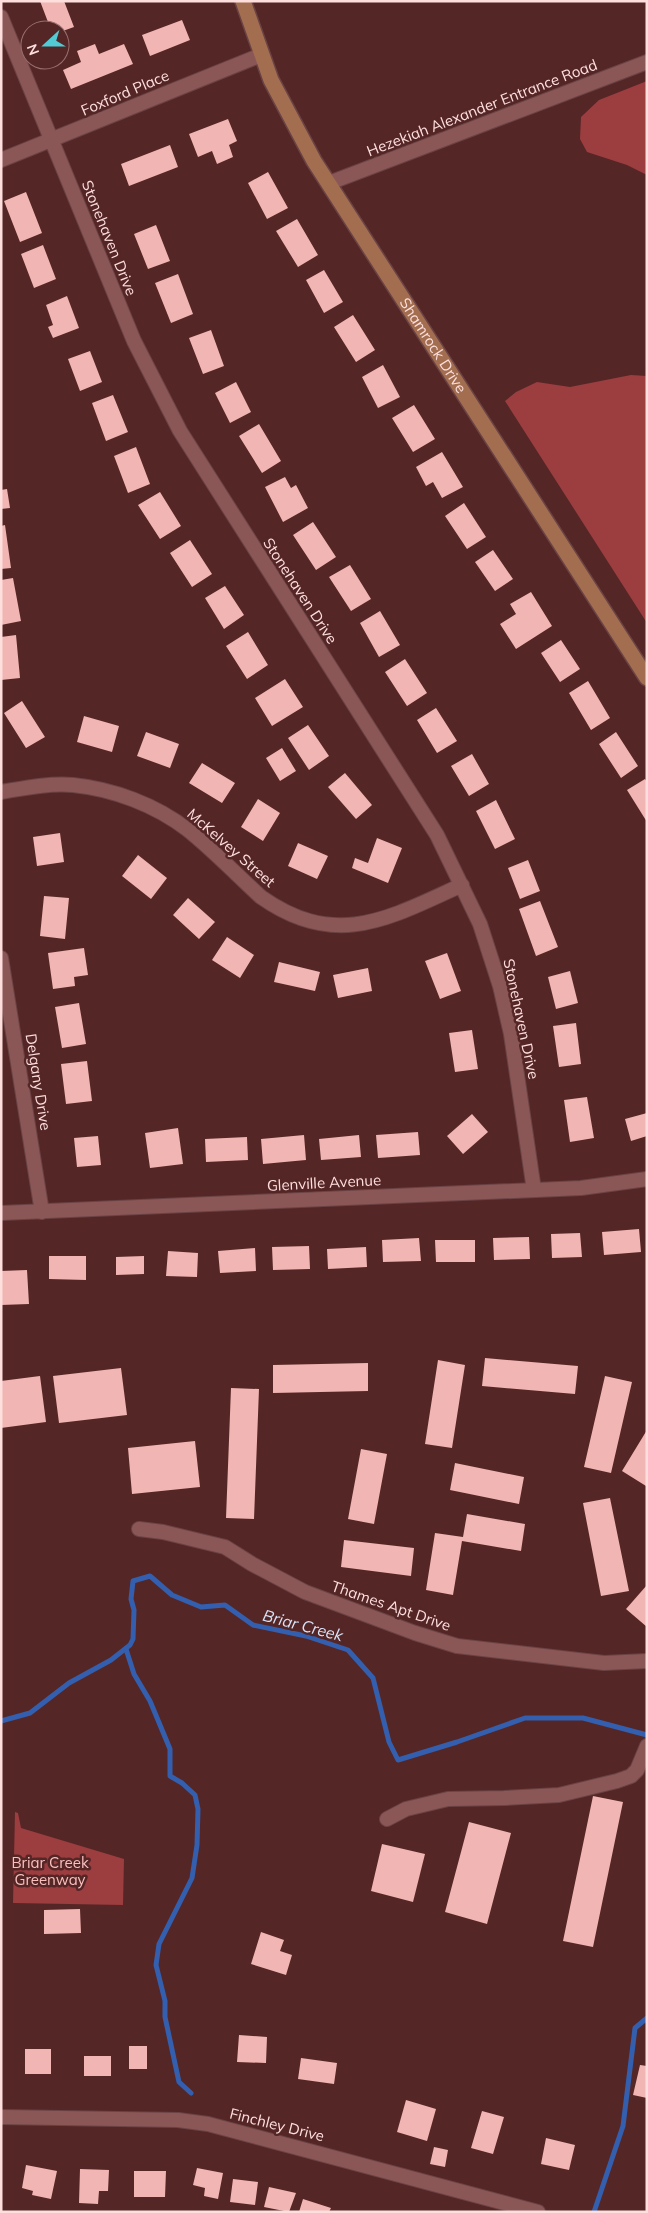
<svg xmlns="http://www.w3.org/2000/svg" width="648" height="2213" font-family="Mulish,sans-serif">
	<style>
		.green { fill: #9c3d40 }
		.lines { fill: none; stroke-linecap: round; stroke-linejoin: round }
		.stream { stroke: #335fae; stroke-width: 5 }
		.building { fill: #f1b5b3 }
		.street-casing { stroke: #6b4345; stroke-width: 16 }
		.secondary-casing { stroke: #6b4345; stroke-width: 18 }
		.street { stroke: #8b5756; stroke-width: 14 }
		.secondary { stroke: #a26e4f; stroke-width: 15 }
		.labels { text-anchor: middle; stroke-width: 5; stroke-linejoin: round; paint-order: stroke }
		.street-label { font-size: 15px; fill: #fedfde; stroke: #552626 }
		.park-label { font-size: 15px; fill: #f9c0be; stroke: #552626 }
		.water-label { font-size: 16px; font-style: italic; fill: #d7e4fa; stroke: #552626 }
	</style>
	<rect width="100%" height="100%" fill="#552626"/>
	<path class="green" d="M647,81V175L627,165L587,152L580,139L581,117L599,100Z
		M631,375L647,376V623L505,401L516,392L537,382L570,387Z
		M15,1812L18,1813L21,1828L124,1859L123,1905L13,1903Z"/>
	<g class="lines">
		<path class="stream" d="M126,1649L134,1674L150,1701L170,1749V1776L182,1783L195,1795L198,1809L197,1845L192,1878L159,1944L156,1965L165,2001V2017L179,2082L191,2093
			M1,1721L30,1713L69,1683L111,1660L130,1645L133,1639L134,1610L131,1599L133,1581L150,1576L172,1595L201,1607L225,1605L253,1625L306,1636L348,1650L373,1678L389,1742L398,1760L457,1742L525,1718H583L647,1735
			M594,2212L623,2126L635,2028L647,2018"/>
	</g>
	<path class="building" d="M40,1H64L74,27L60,32V30H51Z
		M182,20L190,40L150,56L142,35Z
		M95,44L99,54L124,44L133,64L71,89L63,70L81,62L77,51Z
		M228,119L237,141L229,145L233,157L217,164L212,151L198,157L189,134Z
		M170,145L178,167L129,186L121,164Z
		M268,172L288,208L267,219L248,183Z
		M26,192L42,233L20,242L4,201Z
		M297,219L318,255L298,267L276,231Z
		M156,225L170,261L148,269L134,234Z
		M43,245L56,279L34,288L21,254Z
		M324,270L343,302L324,313L306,280Z
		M178,274L193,314L171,323L155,283Z
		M67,296L79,328L53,338L48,327L53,325L46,305Z
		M353,315L375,350L356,362L334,327Z
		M211,330L224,366L203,374L189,338Z
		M90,351L102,382L80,391L68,359Z
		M383,365L400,397L378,408L362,377Z
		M236,382L251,412L230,423L215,393Z
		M113,395L128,432L106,441L92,403Z
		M414,405L435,439L413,452L392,418Z
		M259,424L281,461L262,473L239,436Z
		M136,447L150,484L128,493L114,456Z
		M442,452L463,487L442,498L433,482L426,486L416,467Z
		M285,477L291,488L296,485L308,508L283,522L265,487Z
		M7,489L10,508L1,509V490Z
		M160,492L181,526L160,539L138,505Z
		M464,503L486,537L467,549L445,516Z
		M313,522L336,557L316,570L293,535Z
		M5,525L11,568L1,569V526Z
		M190,540L212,574L192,587L170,553Z
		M493,550L513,579L495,591L475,562Z
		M350,565L371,599L351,611L329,577Z
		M13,578L21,621L1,625V580Z
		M225,586L244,615L224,629L205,598Z
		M531,592L552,626L516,649L500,624L516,614L510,604Z
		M380,611L400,645L379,657L360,623Z
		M248,632L268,665L247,679L226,646Z
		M16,635L20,678L1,680V637Z
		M561,640L580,669L560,682L541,653Z
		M405,659L427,693L407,706L385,672Z
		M285,679L303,707L272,726L255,698Z
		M588,681L610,718L591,730L569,693Z
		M22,701L45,737L26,748L4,713Z
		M436,708L457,741L437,753L417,720Z
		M84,716L119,726L112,752L77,742Z
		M308,725L329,756L309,770L288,738Z
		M146,732L179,744L170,768L137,756Z
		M616,732L638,766L621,778L599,744Z
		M282,748L296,771L280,781L266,758Z
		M472,754L489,784L469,796L451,766Z
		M202,763L235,783L222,803L189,783Z
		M345,773L372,805L356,819L328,787Z
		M645,779L647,782V822L627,790Z
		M258,799L280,813L263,841L241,827Z
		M496,800L515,839L495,849L476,811Z
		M60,833L64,862L37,866L33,837Z
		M377,838L402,848L388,883L352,868L355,858L368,863Z
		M298,843L328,856L317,879L288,866Z
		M138,855L167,878L151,899L122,876Z
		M528,860L540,891L520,899L508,868Z
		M44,896L69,898L65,939L40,936Z
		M188,898L215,922L199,939L173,915Z
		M540,901L558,947L536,956L519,909Z
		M227,937L254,955L240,978L212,960Z
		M84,948L88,975L74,977L75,986L53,989L48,953Z
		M447,953L461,991L440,999L425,961Z
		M279,962L320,972L315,991L274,982Z
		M368,968L372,991L338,998L333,975Z
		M570,971L578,1003L556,1009L548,977Z
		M79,1003L86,1044L62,1048L55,1007Z
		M576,1023L581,1064L559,1067L553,1026Z
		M472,1030L478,1069L455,1072L449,1033Z
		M87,1061L92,1101L66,1104L61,1064Z
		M587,1097L594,1138L570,1142L564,1100Z
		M647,1113V1136L631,1141L625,1119Z
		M472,1114L488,1132L463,1154L447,1136Z
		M178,1128L183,1164L150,1168L145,1133Z
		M418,1132L420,1155L378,1158L376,1135Z
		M304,1135L306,1160L263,1164L261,1139Z
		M359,1135L361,1157L321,1160L319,1139Z
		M98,1136L101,1165L77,1167L74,1138Z
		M247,1137L248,1160L206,1162L205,1139Z
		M639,1229L641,1252L604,1255L602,1232Z
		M580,1233L582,1257L552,1258L551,1234Z
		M529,1237L530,1259L494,1260L493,1238Z
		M419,1238L421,1261L383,1262L382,1240Z
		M435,1240H475V1262H436Z
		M309,1246L310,1269L273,1270L272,1247Z
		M366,1247L367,1267L328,1269L327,1249Z
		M255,1248L256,1271L220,1273L218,1251Z
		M168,1251L198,1253L197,1277L166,1276Z
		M49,1256H86V1280L49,1279Z
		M144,1256V1274L116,1275V1257Z
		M27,1270L29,1304L1,1305V1271Z
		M485,1358L578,1366L575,1394L482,1386Z
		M438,1360L465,1365L452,1448L425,1444Z
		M368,1363V1391L273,1393V1365Z
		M121,1368L127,1415L59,1423L53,1376Z
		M40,1376L46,1422L1,1428V1381Z
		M605,1376L632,1382L611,1473L584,1467Z
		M231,1388L259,1389L254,1519L226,1518Z
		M647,1430V1484L646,1486L622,1471Z
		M195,1441L200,1487L132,1494L128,1448Z
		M361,1449L387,1454L374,1524L348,1519Z
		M455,1463L524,1477L519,1504L450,1490Z
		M610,1498L629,1591L601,1596L583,1503Z
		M467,1514L525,1524L521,1551L462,1541L453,1595L426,1590L435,1533L463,1537Z
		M344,1540L414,1548L411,1576L341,1567Z
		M647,1585V1627L626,1609Z
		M593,1796L623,1802L593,1947L563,1941Z
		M469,1822L511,1833L487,1924L445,1912Z
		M382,1844L425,1854L413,1902L371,1891Z
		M80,1909L81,1933L44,1934V1910Z
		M261,1932L284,1940L280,1951L292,1955L286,1975L251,1964Z
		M239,2035L267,2037L266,2063L237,2062Z
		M129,2046H147V2069H129Z
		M25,2049H51V2074H25Z
		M84,2056H111V2076H84Z
		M301,2058L337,2063L334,2084L298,2079Z
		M640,2065L647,2066V2098L633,2095Z
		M406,2100L436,2109L427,2141L397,2132Z
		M482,2111L504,2117L493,2154L471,2148Z
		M546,2138L575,2145L569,2170L541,2164Z
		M434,2147L448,2150L445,2167L430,2164Z
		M26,2165L57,2171L51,2199L32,2195L33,2191L22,2188Z
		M197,2168L223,2173L218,2199L204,2196L205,2188L193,2185Z
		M80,2169L109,2170L108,2191H99L98,2204L79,2203Z
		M134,2171H166L165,2197H134Z
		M233,2179L258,2182L255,2205L230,2202Z
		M269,2187L296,2193L289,2212L264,2207Z
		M303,2199L331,2208L329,2212H299Z"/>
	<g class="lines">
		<defs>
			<path id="street" d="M1,17L134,341L180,431L437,835L480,924L500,986L511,1034L534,1190
				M1,160L261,55
				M329,183L647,62
				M1,792C25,788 49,783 73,785C113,789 156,805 188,830C214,851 237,875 261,897C336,950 389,918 462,885
				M1,958L42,1212
				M1,1213L581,1188L647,1179
				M139,1529L163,1532L225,1547L252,1564L305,1592L415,1633L457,1646L604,1663L647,1661
				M387,1819L406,1809L448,1799L504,1798L559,1795L617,1781L631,1776L637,1770L647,1746
				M1,2117L178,2120L208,2124L538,2212"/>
			<g id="secondary">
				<path id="s1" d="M243,1L271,80L314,161L647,678"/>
			</g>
		</defs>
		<use href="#street" class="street-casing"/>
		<use href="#secondary" class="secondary-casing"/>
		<use href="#street" class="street"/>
		<use href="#secondary" class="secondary"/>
	</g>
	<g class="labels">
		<g class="street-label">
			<text transform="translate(125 93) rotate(-23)" y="5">Foxford Place</text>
			<text transform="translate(482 108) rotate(-21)" y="5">Hezekiah Alexander Entrance Road</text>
			<text transform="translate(109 238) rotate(68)" y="5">Stonehaven Drive</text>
			<text dy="5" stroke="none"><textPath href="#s1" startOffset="395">Shamrock Drive</textPath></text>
			<text transform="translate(300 591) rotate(57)" y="5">Stonehaven Drive</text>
			<text transform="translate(231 848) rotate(41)" y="5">McKelvey Street</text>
			<text transform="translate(521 1019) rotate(78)" y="5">Stonehaven Drive</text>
			<text transform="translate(38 1082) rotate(81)" y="5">Delgany Drive</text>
			<text transform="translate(324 1183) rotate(-3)" y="5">Glenville Avenue</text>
			<text transform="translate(391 1606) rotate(19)" y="5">Thames Apt Drive</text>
			<text transform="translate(277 2125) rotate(14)" y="5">Finchley Drive</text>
		</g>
		<g class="park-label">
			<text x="50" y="1868">Briar Creek<tspan x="50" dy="17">Greenway</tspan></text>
		</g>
		<g class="water-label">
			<text transform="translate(303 1625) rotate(15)" y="6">Briar Creek</text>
		</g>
	</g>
	<rect width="648" height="2213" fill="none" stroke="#fedfde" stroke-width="5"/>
	<g transform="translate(45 45) rotate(249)"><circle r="24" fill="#552626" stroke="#997070"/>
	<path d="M0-4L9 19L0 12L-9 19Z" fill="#51ccd4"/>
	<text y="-8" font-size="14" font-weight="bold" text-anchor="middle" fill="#fedfde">N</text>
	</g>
</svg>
